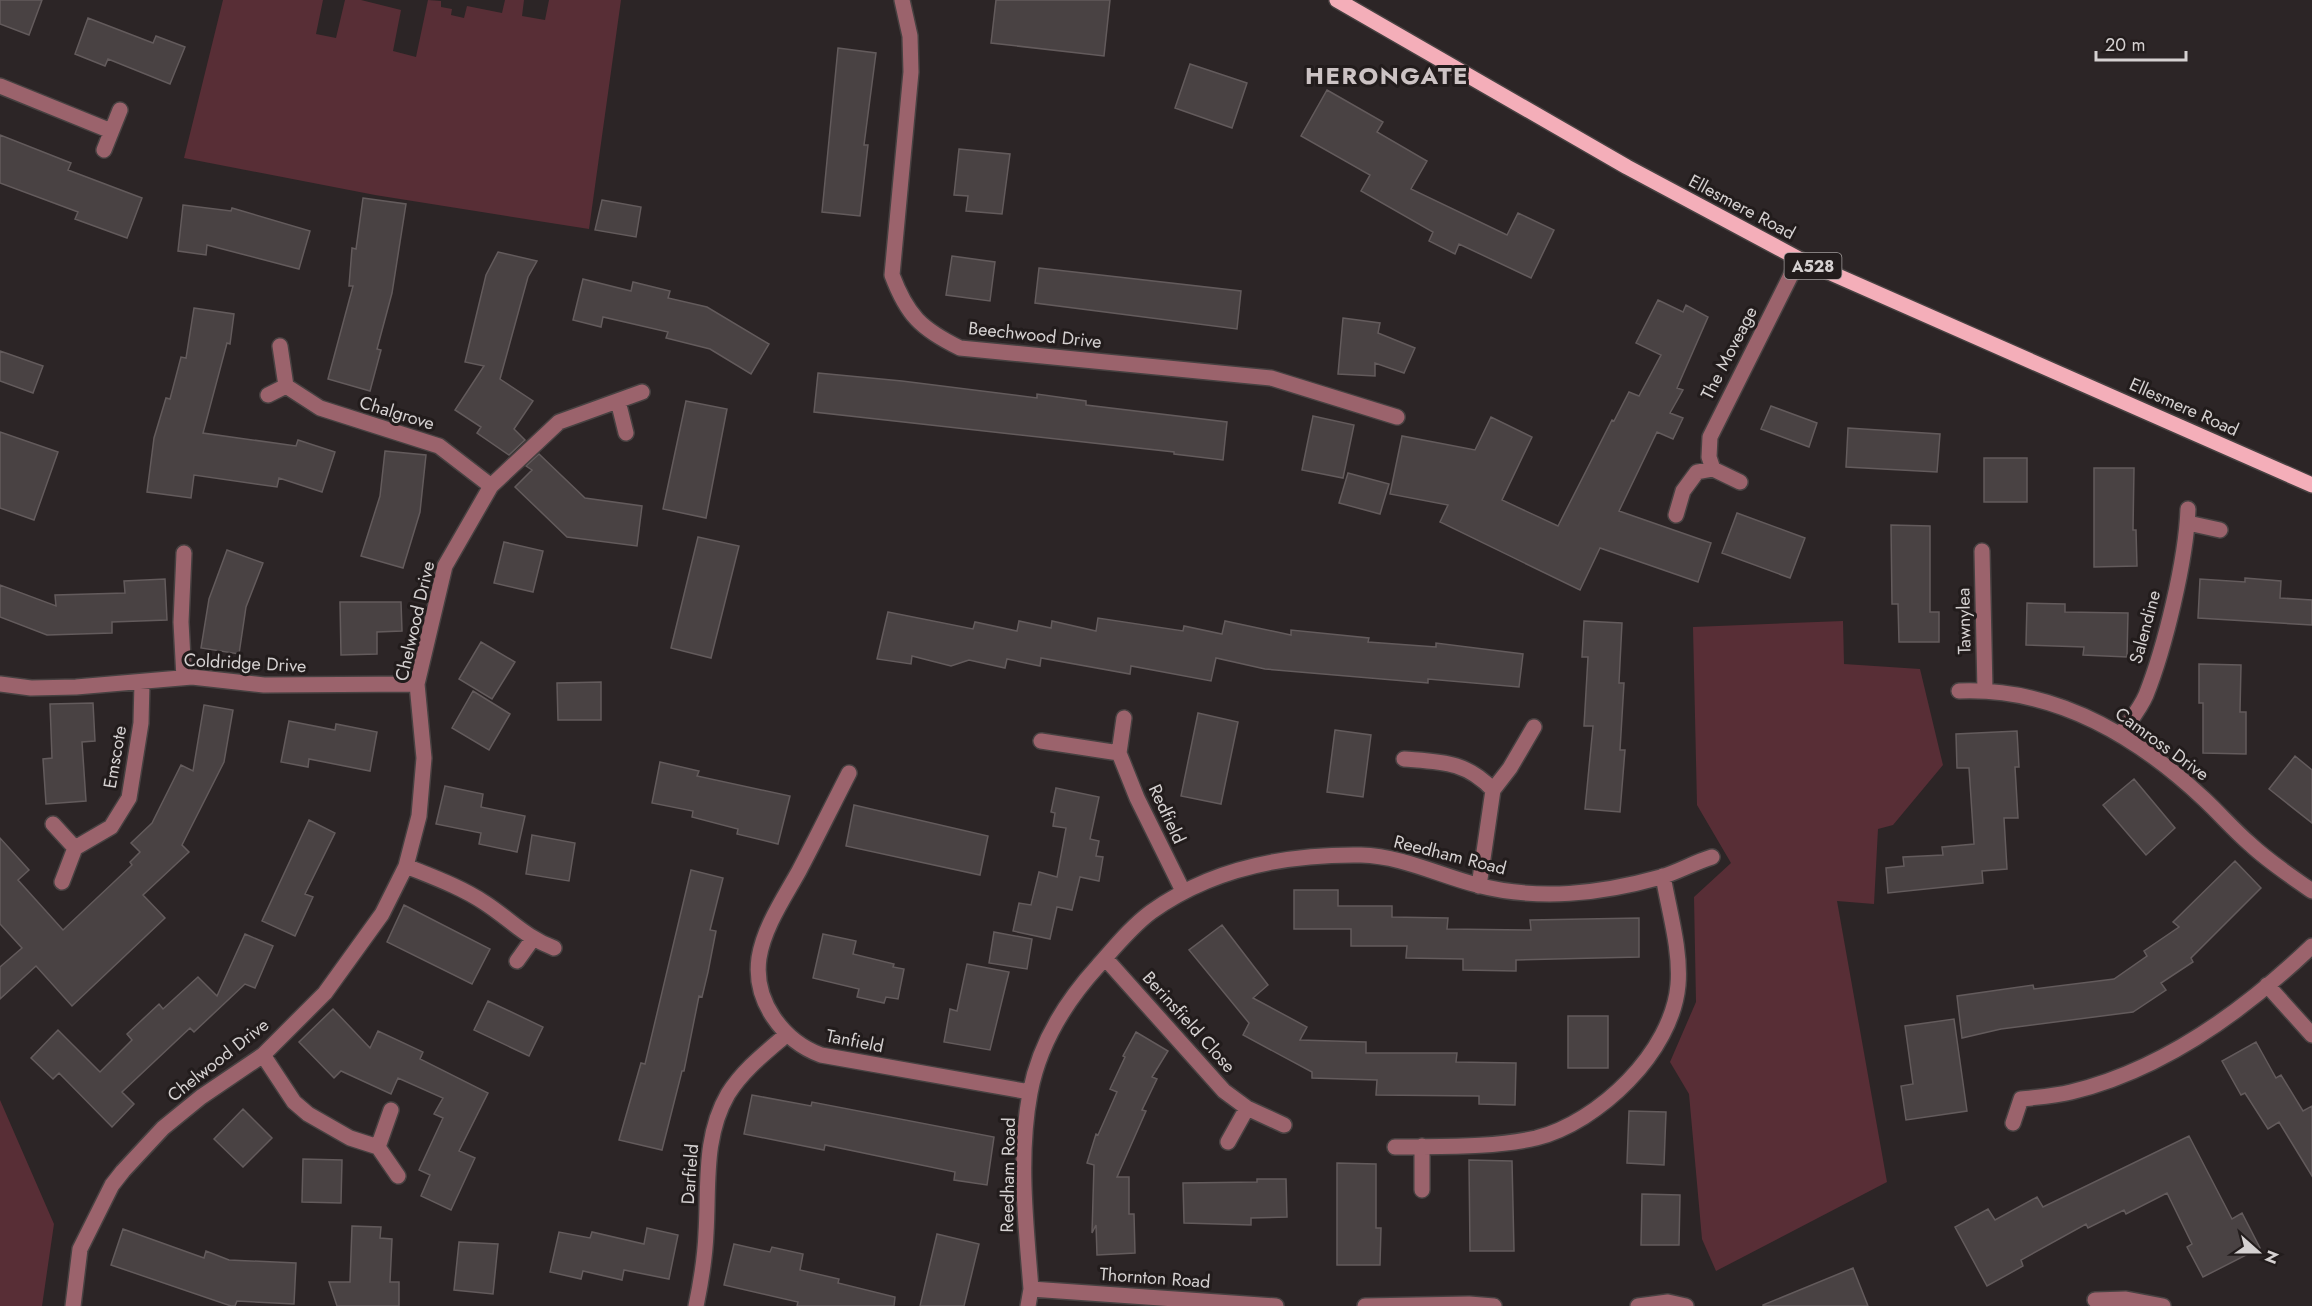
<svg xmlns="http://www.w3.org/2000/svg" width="2312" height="1306" font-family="Jost,sans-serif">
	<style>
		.green { fill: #582e36 }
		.building { fill: #494243; stroke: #635b5c; stroke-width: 1.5 }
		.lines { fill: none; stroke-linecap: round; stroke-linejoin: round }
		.minor-casing { stroke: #474141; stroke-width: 18 }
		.major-casing { stroke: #474141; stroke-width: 18 }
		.minor { stroke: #9b636c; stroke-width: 15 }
		.major { stroke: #f4aeb9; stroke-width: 15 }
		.labels { text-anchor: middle; stroke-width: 6; stroke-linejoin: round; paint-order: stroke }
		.shield { fill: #221c1c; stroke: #9f9b9b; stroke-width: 1.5 }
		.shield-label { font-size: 16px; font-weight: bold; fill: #d5d1d1 }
		.street-label { font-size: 18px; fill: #d5d1d1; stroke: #221c1c }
		.district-label { font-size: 24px; font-weight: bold; letter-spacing: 1.5px; fill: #ccc3c4; stroke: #221c1c }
	</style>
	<rect width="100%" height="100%" fill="#2c2526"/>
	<path class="green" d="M223,0H323L316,34L336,38L345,0H361L401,10L393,51L416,57L428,0L441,1V7L452,9L451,15L464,18L467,6L502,13L505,0H524L522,16L545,20L549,0H621L589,229L375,195L184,158Z
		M1843,621L1844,664L1920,669L1943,765L1893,825L1878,829L1874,904L1837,901L1887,1182L1716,1271L1702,1239L1689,1094L1670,1062L1696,1002L1694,897L1731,863L1697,805L1693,627Z
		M0,1100L54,1224L42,1306H0Z"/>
	<path class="building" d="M0,0H42L29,35L0,24Z
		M996,0H1110L1104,56L991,43Z
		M88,18L153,43L156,36L185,47L170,84L108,59L105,66L75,54Z
		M838,48L876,53L864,145H868L860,216L822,212Z
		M1190,64L1247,83L1232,128L1175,108Z
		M1327,90L1383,122L1377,132L1427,161L1411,189L1507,235L1518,213L1554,230L1531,278L1459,244L1455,254L1429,241L1433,232L1361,191L1370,175L1301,136Z
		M0,135L71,163L68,170L142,198L127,238L75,219L78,212L0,183Z
		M959,149L1010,154L1002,214L966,211L968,196L954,195Z
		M363,198L406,204L392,293L377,349L381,350L370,391L328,379L353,286H349L352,248L356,249Z
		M602,200L641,207L636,237L595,230Z
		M183,205L231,211L232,208L310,231L299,269L207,245L206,255L178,251Z
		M498,252L537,261L528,277L500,379L533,401L514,429L525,440L509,455L477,433L481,427L455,410L484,366L465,362L486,275Z
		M952,256L995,262L990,301L946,295Z
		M1039,268L1241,291L1237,329L1035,303Z
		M583,279L631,291L633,282L670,291L668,298L707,307L769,344L751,374L710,349L666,338L668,332L603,317L601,327L573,320Z
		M1658,300L1683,312L1686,305L1708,317L1677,388L1683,390L1670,413L1683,418L1673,439L1657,432L1619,511L1711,543L1698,582L1600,548L1580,590L1440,522L1448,505L1390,494L1402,436L1475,450L1491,417L1532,437L1502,500L1558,526L1612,420L1614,421L1629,392L1639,396L1661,355L1636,343Z
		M194,308L234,314L230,344L227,343L203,433L296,446L298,440L335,452L322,492L279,478L277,487L194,475L191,498L147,492L154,438L166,398L170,399L181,357L186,358Z
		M1343,318L1380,323L1378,333L1415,348L1404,373L1375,363V376L1338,374Z
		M0,351L43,366L33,393L0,381Z
		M818,373L902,381L1037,398V394L1086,401V405L1227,422L1223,460L1174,454V452L814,412Z
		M686,401L727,409L706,518L663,509Z
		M1771,406L1817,423L1809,447L1761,429Z
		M1313,416L1354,425L1343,478L1302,470Z
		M1848,428L1940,434L1937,472L1846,467Z
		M0,432L58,452L34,520L0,508Z
		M385,451L426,455L420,512L403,568L361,556L380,496Z
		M539,454L585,498L642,506L637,546L567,537L515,487L532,470L526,466Z
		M1984,458H2027V502H1984Z
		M2094,468H2134L2133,530H2136L2137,566L2094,567Z
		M1348,473L1389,484L1380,514L1339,503Z
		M1737,513L1805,538L1790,578L1722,553Z
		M1891,525L1930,526V612H1939V642H1899L1898,604H1892Z
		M698,537L739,546L711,658L671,648Z
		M504,542L543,551L533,592L494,583Z
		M227,550L263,563L246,607L239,654L201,648L209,599Z
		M2245,578L2281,581L2280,598L2312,600V625L2198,618L2200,579L2245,582Z
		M165,579L167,620L112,622V633L47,635L0,617V585L56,606L55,595L125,593L124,581Z
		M340,602H401L402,631L377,632V654L341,655Z
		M2027,603L2065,604V612L2128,613L2127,657L2083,655L2084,647L2026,645Z
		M888,612L973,629L975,622L1017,631L1019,621L1051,628L1052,621L1096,631L1098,618L1183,631L1184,626L1222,634L1225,621L1291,635V630L1369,638L1368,642L1436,647V643L1523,654L1519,687L1428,679V683L1265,669L1216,658L1211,681L1131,666L1130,674L1041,658L1040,666L1007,659L1005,668L969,660L951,666L912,656L911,664L877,659Z
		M1584,621L1622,623L1619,683H1624L1620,750H1625L1620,812L1585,809L1593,726H1584L1588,657H1582Z
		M481,642L515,662L492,699L459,679Z
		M2199,664L2241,665L2240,712H2246V754L2203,753V703H2199Z
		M601,682V720H558L557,683Z
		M473,691L510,714L489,750L452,728Z
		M93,703L95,741L82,742L86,801L46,804L43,759L52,758L50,704Z
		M204,705L233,710L224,762L182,845L189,852L143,895L165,918L72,1006L36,966L0,999V967L22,948L0,924V838L29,870L18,880L63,930L132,865L130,862L140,852L131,843L152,823L181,765L193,771Z
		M1198,713L1238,722L1221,804L1181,796Z
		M289,721L335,730L336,724L377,732L370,771L309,759L308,767L281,762Z
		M1335,730L1371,735L1363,797L1327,792Z
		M2017,731L2019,767H2015L2018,818H2004L2007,869L1982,871L1983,883L1888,893L1886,868L1904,866L1903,857L1943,855L1942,847L1974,844L1969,768H1957L1956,734Z
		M2295,756L2312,770V823L2269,789Z
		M660,762L699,771L697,776L790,796L778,844L737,834L738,829L692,817L693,811L652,803Z
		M2134,779L2175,828L2146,855L2103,805Z
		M445,786L483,794L481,807L525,816L517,852L479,844L481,833L436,824Z
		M1056,788L1099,797L1090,839L1099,841L1096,856L1103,857L1099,881L1080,877L1072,910L1057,907L1050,939L1013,931L1019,903L1031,905L1039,872L1057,877L1066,828L1053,826L1055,813L1051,812Z
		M854,805L988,836L980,875L846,846Z
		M309,820L335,833L305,894L313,897L295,936L262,921Z
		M532,835L575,843L569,881L526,874Z
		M2235,861L2261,888L2191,958L2193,962L2161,983L2166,990L2133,1012L2001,1029L1962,1038L1957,996L2033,985L2034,989L2114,979L2147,956L2144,951L2179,927L2173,922Z
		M691,870L723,878L710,930L716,931L708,972L702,997L699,996L684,1071H682L662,1150L619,1140L641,1063L645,1064Z
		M1294,890H1338V906H1392V917L1448,918L1447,929L1531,930L1530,920L1639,918V957L1516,960V971L1463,970V959L1406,958L1407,946H1351V929H1294Z
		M404,905L490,949L472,984L387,942Z
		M1222,925L1268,985L1253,998L1307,1027L1300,1040L1366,1042V1053H1457L1456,1062L1516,1063L1515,1105L1479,1104V1096L1376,1095L1377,1080L1312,1078V1072L1243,1035L1249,1023L1189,950Z
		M994,932L1032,939L1027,969L989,963Z
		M245,934L273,946L255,988L245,984L194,1032L190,1028L122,1092L134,1104L112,1127L59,1073L53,1079L31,1058L58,1030L100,1072L132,1040L127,1034L159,1004L163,1009L198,977L217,996Z
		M823,934L856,941L853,954L894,964L893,967L904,969L898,999L886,997L884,1003L857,997L859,989L813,978Z
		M967,964L1009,972L990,1050L944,1042L950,1009L957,1011Z
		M488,1001L543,1027L529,1056L474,1030Z
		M333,1009L370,1048L378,1031L423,1052L420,1059L488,1093L459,1151L475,1158L451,1210L421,1196L430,1175L419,1170L443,1118L434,1114L443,1098L398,1078L391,1094L341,1071L334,1078L299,1042Z
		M1568,1016H1608V1068H1568Z
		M1954,1019L1967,1111L1906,1120L1901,1086L1913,1084L1905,1026Z
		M1136,1032L1168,1051L1152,1077L1157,1079L1142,1110L1146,1111L1117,1177H1129V1214H1134L1135,1253L1097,1255L1096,1225L1092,1233L1094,1165L1087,1163L1096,1134L1098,1135L1117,1092L1110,1089L1125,1057L1123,1056Z
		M2256,1042L2276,1078L2281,1075L2303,1111L2312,1106V1176L2279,1122L2268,1129L2245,1093L2241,1095L2222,1061Z
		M752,1095L811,1106L812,1102L994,1137L987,1185L954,1180L955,1172L873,1155L825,1145L824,1150L744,1134Z
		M243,1109L272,1138L243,1167L214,1139Z
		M1629,1111L1666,1112L1664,1165L1627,1163Z
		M2189,1136L2232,1219L2242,1213L2260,1248L2203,1277L2187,1247L2192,1244L2167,1193L2126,1214L2124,1210L2088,1228L2086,1224L2021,1260L2023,1266L1987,1286L1955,1227L1988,1209L1995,1220L2037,1197L2043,1207Z
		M303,1159L342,1160L341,1203L302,1202Z
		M1469,1160L1512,1161L1514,1251H1470Z
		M1337,1163L1376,1164V1228H1381L1380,1265H1337Z
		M1257,1179H1286L1287,1217L1251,1218V1225L1184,1223L1183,1183L1257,1182Z
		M1642,1194L1680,1195L1679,1245H1641Z
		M352,1226L381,1227L380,1238L392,1239L390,1282H399V1306H337L329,1282H350Z
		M647,1228L678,1235L669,1279L624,1270L622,1280L583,1271L581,1279L550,1272L559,1232L590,1238L592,1232L644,1244Z
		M123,1229L204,1258L206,1251L229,1260L296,1263L294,1304L237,1301L235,1306H231L111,1265Z
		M937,1234L979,1244L964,1306H920Z
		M459,1242L498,1244L493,1294L454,1290Z
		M734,1244L770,1252L772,1247L803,1254L800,1270L839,1279L838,1283L895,1297L894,1306H797L798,1302L724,1285Z
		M1853,1268L1868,1306H1763V1305Z"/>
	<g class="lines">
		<defs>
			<path id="minor" d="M902,0L910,36L911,72L892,275C907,315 921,329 960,348L1271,378L1397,417
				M0,86L111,131
				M104,150L120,110
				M280,346L286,386L320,408L439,446L491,486
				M268,395L286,386
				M618,401L626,433
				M1740,482L1713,469L1709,457L1710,437L1799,259
				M1676,515L1683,491L1697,472L1713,469
				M2188,523L2220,530
				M1982,551L1985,691
				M184,553L181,622L184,678
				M0,684L31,688L76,687L192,677L264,685L417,684
				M1959,691C2055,687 2136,735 2204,799C2220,814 2234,830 2250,844C2269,862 2291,876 2312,891
				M1124,718L1119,753L1137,798L1183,891
				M2121,734C2129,722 2140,709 2146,695C2165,647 2186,561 2188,509
				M1041,741L1119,753
				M1404,759C1441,762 1466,761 1493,790
				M849,773C832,806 816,839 799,871C784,898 764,927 759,958C753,1001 783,1041 821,1055L1030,1092
				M53,824L75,848
				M406,866C433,877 461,887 485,903C511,920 525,937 554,948
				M62,882L75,848L111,827L129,798L141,723L142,683
				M1479,886L1493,790L1510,768L1534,727
				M1105,958L1224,1091L1247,1108L1284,1125
				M517,961L532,940
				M2267,985L2312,1035
				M263,1055L294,1102L308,1114L350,1138L378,1147L398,1176
				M2013,1123L2021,1099C2038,1097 2055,1096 2071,1092C2163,1070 2245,1010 2312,946
				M1228,1142L1247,1108
				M1422,1146V1190
				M378,1147L391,1110
				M1395,1147C1440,1146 1491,1148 1536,1138C1599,1122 1672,1052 1678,985C1681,950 1669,911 1663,876
				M1031,1289L1276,1306
				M2095,1300L2126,1299L2163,1306
				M73,1306L80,1249L112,1185L123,1171L163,1128L201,1097L263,1055L325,993L382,914L406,866L419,816L424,758L417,684L445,566L491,486L559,422L642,392
				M696,1306C701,1282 705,1258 706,1233C709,1186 703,1137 728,1094C743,1070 765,1053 786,1035
				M1028,1306L1031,1289C1026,1224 1018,1157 1030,1093C1039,1045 1066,1001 1098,966C1114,948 1132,926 1151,912C1212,868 1287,854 1361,855C1402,856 1438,875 1477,885C1539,901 1600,894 1661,877C1678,872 1695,862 1712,857
				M1365,1306L1469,1304L1494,1306
				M1638,1306L1668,1302L1686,1306"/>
			<path id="major" d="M1337,0L1627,167L1799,259L2312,485"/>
		</defs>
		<use href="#minor" class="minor-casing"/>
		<use href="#major" class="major-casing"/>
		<use href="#minor" class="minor"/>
		<use href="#major" class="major"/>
	</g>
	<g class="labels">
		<rect class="shield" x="1784.5" y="253" width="57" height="26" rx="4.5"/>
		<g class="shield-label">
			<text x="1813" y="272">A528</text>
		</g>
		<g class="street-label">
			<text transform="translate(1742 207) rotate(28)" y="6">Ellesmere Road</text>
			<text transform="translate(1035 335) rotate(6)" y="6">Beechwood Drive</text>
			<text transform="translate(1729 353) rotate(-63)" y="6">The Moveage</text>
			<text transform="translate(2184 407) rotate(24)" y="6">Ellesmere Road</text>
			<text transform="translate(397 413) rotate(17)" y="6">Chalgrove</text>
			<text transform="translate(415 621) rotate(-77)" y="6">Chelwood Drive</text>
			<text transform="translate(1964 621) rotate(-91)" y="6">Tawnylea</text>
			<text transform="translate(2145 627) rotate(-75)" y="6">Salendine</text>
			<text transform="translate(245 663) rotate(3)" y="6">Coldridge Drive</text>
			<text transform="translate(2162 744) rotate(36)" y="6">Camross Drive</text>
			<text transform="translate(115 757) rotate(-80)" y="6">Emscote</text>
			<text transform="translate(1167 814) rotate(65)" y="6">Redfield</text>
			<text transform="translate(1450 855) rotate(14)" y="6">Reedham Road</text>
			<text transform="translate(1189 1022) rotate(48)" y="6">Berinsfield Close</text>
			<text transform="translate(855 1041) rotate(11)" y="6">Tanfield</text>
			<text transform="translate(218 1060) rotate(-38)" y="6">Chelwood Drive</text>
			<text transform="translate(690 1174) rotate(-86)" y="6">Darfield</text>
			<text transform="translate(1008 1175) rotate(-89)" y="6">Reedham Road</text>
			<text transform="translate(1155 1278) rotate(4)" y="6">Thornton Road</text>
		</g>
		<g class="district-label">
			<text x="1387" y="84">HERONGATE</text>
		</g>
	</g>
	<g transform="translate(2258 1252) rotate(111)" stroke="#221c1c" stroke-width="4.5" paint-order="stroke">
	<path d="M0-4.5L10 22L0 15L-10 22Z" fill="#d5d1d1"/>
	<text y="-9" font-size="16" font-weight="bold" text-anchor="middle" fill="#d5d1d1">N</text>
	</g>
	<path d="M2096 51v9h90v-9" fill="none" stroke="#d5d1d1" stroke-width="3"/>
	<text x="2105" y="51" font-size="18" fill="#d5d1d1" stroke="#221c1c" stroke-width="4.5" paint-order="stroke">20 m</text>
</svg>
